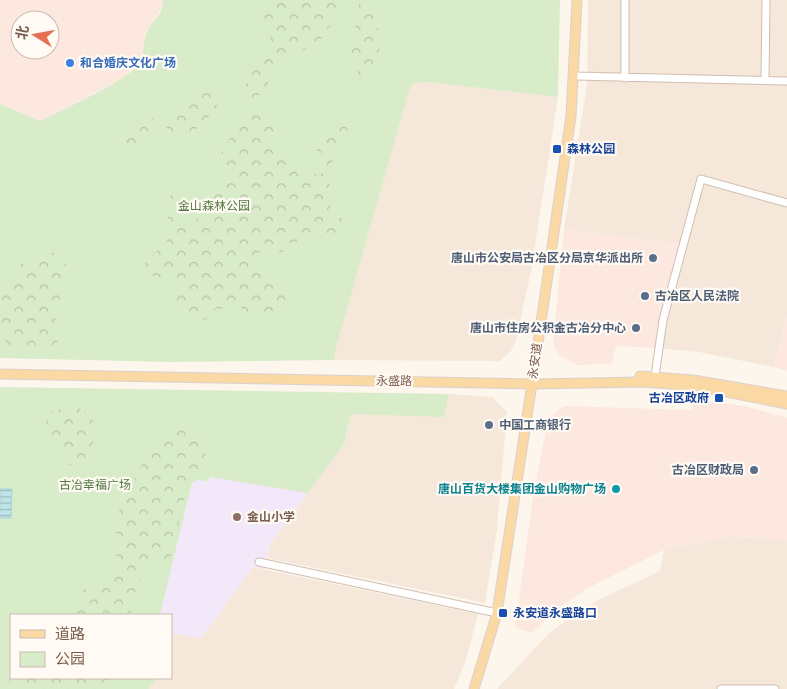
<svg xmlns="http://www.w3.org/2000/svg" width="787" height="689" font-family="Manrope,'Noto Sans SC',sans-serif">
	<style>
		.residential { fill: #f5e8da }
		.commercial { fill: #fde8e0; fill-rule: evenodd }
		.education { fill: #f3e8fa }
		.green { fill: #d8ecc9 }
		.forest { fill: url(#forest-crowns) }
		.water { fill: url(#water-rules); stroke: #a5d3da }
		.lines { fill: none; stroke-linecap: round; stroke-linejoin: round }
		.minor-casing { stroke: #d1beb0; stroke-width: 9 }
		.major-casing { stroke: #dad1cd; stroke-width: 11 }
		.minor { stroke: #fff; stroke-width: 7 }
		.major { stroke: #fbd9a5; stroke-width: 9 }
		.shop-dot { fill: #3f7fe0; stroke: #fffaf3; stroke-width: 2 }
		.transit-dot { fill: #1a4fb4; stroke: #fffaf3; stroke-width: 2 }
		.service-dot { fill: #5c6f8a; stroke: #fffaf3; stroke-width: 2 }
		.culture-dot { fill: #0f9aa8; stroke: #fffaf3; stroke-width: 2 }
		.education-dot { fill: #8d6e63; stroke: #fffaf3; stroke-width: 2 }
		.labels { text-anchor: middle; stroke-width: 4.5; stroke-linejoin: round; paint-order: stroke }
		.shop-label { font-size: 12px; font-weight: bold; fill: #366cbe; stroke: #fffaf3; text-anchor: start }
		.transit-label { font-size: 12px; font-weight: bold; fill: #164399; stroke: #fffaf3; text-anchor: start }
		.park-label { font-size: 12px; fill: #537a41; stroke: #fffaf3 }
		.service-label { font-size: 12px; font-weight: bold; fill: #4e5e75; stroke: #fffaf3; text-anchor: end }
		.street-label { font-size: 12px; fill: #7a5c4d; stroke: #fffaf3 }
		.culture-label { font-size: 12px; font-weight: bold; fill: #0d838f; stroke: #fffaf3; text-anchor: end }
		.education-label { font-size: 12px; font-weight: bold; fill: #785e54; stroke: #fffaf3; text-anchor: start }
	</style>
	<defs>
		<pattern id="forest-crowns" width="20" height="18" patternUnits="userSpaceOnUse" patternTransform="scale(1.25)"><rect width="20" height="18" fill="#d8ecc9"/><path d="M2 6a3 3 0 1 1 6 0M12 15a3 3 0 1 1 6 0" fill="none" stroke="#b4c2a5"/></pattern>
		<pattern id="water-rules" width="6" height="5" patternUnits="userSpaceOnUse" patternTransform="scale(1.25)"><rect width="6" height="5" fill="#bfe3e8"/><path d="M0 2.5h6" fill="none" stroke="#a0bbbe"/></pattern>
	</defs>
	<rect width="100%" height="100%" fill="#fdf6ec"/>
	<path class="residential" d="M588,0H787V316L774,367L699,352L655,348L659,319L679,244L564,230L587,85Z
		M426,82L558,97L531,271L516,340L511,351L500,361L334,360L336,348L410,88L414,83Z
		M449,394L492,397L507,412L497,529L485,603L267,558L271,542L344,444L351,414L444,416Z
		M728,536L760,537L787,541V689H497L548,634L567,620L598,600L660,571L664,550Z
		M253,567L478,614L465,663L454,689H149L156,678H171V633L201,638Z"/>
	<path class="commercial" d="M0,0H163V6L148,29L144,42L142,60L131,74L40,121L0,104ZM20,20H50V50H20Z
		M564,230L679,244L660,319L655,348L616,346L612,364L577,365L557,354L553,342Z
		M787,316V371L774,367Z
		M695,400L745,406L787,418V541L760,537L728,536L664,550L590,587L560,607L532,633L515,628L533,497L548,419L564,406L692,410Z"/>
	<path class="education" d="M344,444L271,542L264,569L253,567L201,638L171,633V615H160L192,483L197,480Z"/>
	<path class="green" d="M163,0H560L558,97L426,82L414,83L410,88L336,348L334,360L170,362L0,358V104L40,121C57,112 138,76 142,60C144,50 143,40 148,30C153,19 164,14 163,0Z
		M0,387L449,394L444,417L351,414L344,444L308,493L211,477L207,481L197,480L192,483L160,615H11V678H156L149,689H0Z"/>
	<path class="forest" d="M281,0H342L338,9L334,11L331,26L328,28L326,38H322L288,60L274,74L260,95L245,101L242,97L253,62L264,59L272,42L266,28L264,16Z
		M360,0H375L373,7L376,14L375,18C382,31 375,44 382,54L380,60C371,65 371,76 359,75L354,61H351L349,57Z
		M207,90L219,102L213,113L189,136L171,131L159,121L166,115L176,114L195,96Z
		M259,111L271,116L273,119C277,143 279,172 309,174C316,175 322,173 329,173L330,210L346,221L349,228C343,239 332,244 321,236L316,239L310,232L305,237H302L298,242L290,243L282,253L268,247L256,255L255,265C261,270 268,278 277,281L285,295L286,303L258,319L249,311L245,314L241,313L242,302H240L228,310L217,308L207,319L202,320L172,302L177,297L180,287L177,283L167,282L157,285L154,276L141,274L140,270L153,254L165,245L172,229L165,211L161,207L167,197L173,194L184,203L182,213L187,230L194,234C195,222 199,209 205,198C209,191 214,189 214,180L224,178L223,169L218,157C228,143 241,116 259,111Z
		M153,119L157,120L153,136L145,145L134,149H122L124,141L136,134L147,120Z
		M343,122L348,127L347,132C342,145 333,172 316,170L318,161L317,150L320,148L323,154L331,147L322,146L316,142L318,136L325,135Z
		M48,253H55L66,258L65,286L59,301L54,326L60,351L6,346L5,333L0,331V293L22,263Z
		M70,406C86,408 102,423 95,440C88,448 87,460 79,467L64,464L52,438L44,431L48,413Z
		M181,422C210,425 209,452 200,474L193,476L188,485L171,556C137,573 138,579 131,615H71L81,593L86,587C103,583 108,586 119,571L114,543L120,519L119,507L122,506C134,477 152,438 181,422Z
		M14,678H111L102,689H53L49,685L44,689H4L5,685Z"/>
	<path class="water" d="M0,489H12L11,518H0Z"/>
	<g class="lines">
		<defs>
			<path id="minor" d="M575,76L787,81
				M625,78V0
				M765,80L766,0
				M655,376L663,320L701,179L787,203
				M259,562L497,613
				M721,689H775"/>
			<path id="major" d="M0,374L532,384L643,382L696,386L787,404
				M640,376L693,380L787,396
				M474,689L497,613L532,384L571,116L577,0"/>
		</defs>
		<use href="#minor" class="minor-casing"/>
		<use href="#major" class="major-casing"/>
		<use href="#minor" class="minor"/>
		<use href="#major" class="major"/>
	</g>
	<circle class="shop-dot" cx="70" cy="63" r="5"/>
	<g class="transit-dot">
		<rect x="552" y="144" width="10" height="10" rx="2.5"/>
		<rect x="714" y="393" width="10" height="10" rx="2.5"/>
		<rect x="498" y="608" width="10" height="10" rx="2.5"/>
	</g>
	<g class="service-dot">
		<circle cx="653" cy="258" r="5"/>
		<circle cx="645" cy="296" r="5"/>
		<circle cx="636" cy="328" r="5"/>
		<circle cx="489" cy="425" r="5"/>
		<circle cx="754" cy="470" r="5"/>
	</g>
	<circle class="culture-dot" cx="616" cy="489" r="5"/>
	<circle class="education-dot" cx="237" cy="517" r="5"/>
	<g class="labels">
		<g class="shop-label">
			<text x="80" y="67">和合婚庆文化广场</text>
		</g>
		<g class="transit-label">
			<text x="567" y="153">森林公园</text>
			<text x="709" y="402" text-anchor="end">古冶区政府</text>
			<text x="513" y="617">永安道永盛路口</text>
		</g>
		<g class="park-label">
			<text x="214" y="210">金山森林公园</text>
			<text x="95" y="489">古冶幸福广场</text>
		</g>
		<g class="service-label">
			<text x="643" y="262">唐山市公安局古冶区分局京华派出所</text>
			<text x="655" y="300" text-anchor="start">古冶区人民法院</text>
			<text x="626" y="332">唐山市住房公积金古冶分中心</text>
			<text x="499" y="429" text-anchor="start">中国工商银行</text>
			<text x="744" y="474">古冶区财政局</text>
		</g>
		<g class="street-label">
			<text transform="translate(535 361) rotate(-82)" y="4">永安道</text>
			<text transform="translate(394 381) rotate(1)" y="4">永盛路</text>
		</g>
		<g class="culture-label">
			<text x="606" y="493">唐山百货大楼集团金山购物广场</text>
		</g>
		<g class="education-label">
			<text x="247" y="521">金山小学</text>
		</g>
	</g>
	<rect x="10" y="614" width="162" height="65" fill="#fffaf3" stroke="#cabbb1"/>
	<rect x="20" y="630" width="25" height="8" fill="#fbd9a5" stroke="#cabbb1"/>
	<text x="55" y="639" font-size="15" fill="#7a5c4d">道路</text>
	<rect x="20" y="652" width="25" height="15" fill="#d8ecc9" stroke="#cabbb1"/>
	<text x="55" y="664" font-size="15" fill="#7a5c4d">公园</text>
	<g transform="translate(35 35) rotate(281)"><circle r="24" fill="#fffaf3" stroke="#cabbb1"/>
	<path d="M0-4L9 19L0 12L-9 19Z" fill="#e76f51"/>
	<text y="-8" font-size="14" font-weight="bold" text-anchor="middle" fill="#7a5c4d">北</text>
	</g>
</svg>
